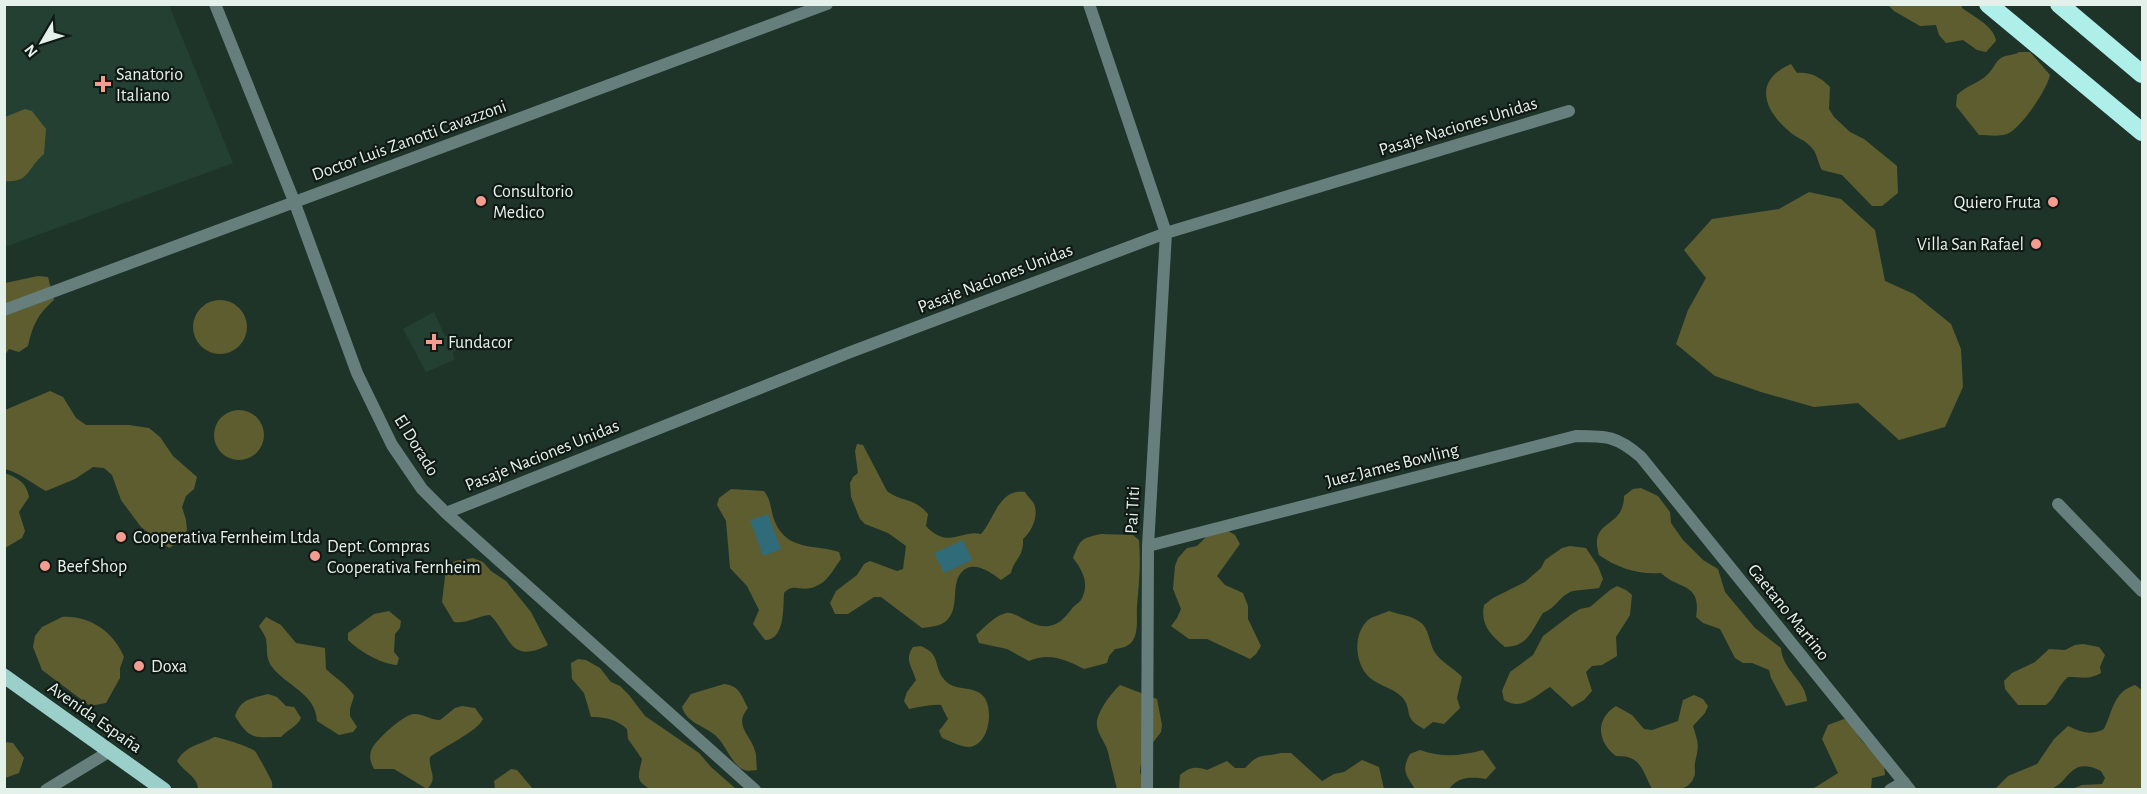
<svg xmlns="http://www.w3.org/2000/svg" width="2147" height="794" font-family="'Alegreya Sans',sans-serif">
	<style>
		.built { fill: #234033 }
		.forest { fill: #5d5d30 }
		.water { fill: #306b79 }
		.lines { fill: none; stroke-linecap: round; stroke-linejoin: round }
		.street { stroke: #667f7c; stroke-width: 12 }
		.primary { stroke: #9acfca; stroke-width: 15 }
		.highway { stroke: #afefe9; stroke-width: 18 }
		.poi-dot { fill: #f59c90; stroke: #101914; stroke-width: 2 }
		.labels { text-anchor: middle; stroke-width: 4.5; stroke-linejoin: round; paint-order: stroke }
		.poi-label { font-size: 18px; fill: #e4f1ea; stroke: #101914; text-anchor: start }
		.street-label { font-size: 18px; fill: #e4f1ea; stroke: #101914 }
	</style>
	<rect width="100%" height="100%" fill="#1f3429"/>
	<path class="built" d="M5,5H169L233,163L5,247Z
		M434,312L445,336L454,332L461,348L453,352L454,360L426,372L403,329Z"/>
	<path class="forest" d="M1888,5H1962V8C1973,16 1995,27 1996,41L1986,52L1977,50L1963,40L1946,43L1939,35L1936,25L1920,26L1894,11Z
		M2019,52H2030L2050,75C2047,90 2021,128 2007,134C1998,137 1988,135 1979,135L1956,106L1957,95C1967,85 1980,83 1989,73C1994,68 1995,62 2001,58C2007,54 2014,56 2019,52Z
		M1791,64L1797,73C1811,72 1820,77 1830,87L1829,109L1834,117L1850,132L1864,139L1897,166L1898,193L1882,206H1872L1842,175L1822,170C1817,162 1818,153 1810,146C1805,140 1797,138 1791,133C1764,111 1752,81 1791,64Z
		M25,109L32,111L46,129L44,154C27,168 30,183 5,181V117Z
		M1809,192L1841,199L1875,230L1885,281L1914,294L1951,324L1961,349L1963,387L1945,427L1899,440L1858,403L1814,407L1761,392L1715,376L1676,344L1688,310L1706,278L1684,250L1712,219L1779,209Z
		M38,276L48,277L54,300C37,315 33,325 28,346L19,352L9,349L5,355V283Z
		M193 327a27 27 0 1 1 54 0a27 27 0 1 1-54 0Z
		M50,391L63,397L76,418L86,425H129L149,428L160,437L173,456L197,477L194,489L186,496L182,507L186,520L187,530L183,540L169,548L141,527L121,500L112,475L104,468L93,467L75,479L46,491C31,483 20,473 5,469V410Z
		M214 435a25 25 0 1 1 50 0a25 25 0 1 1-50 0Z
		M857,444L863,445L887,491C903,503 914,497 928,514L926,526C948,550 962,529 981,534C994,520 999,488 1025,492C1027,496 1032,500 1034,504C1039,515 1032,532 1023,539C1024,557 1014,559 1011,573L1001,580C992,573 978,563 967,568C948,578 961,605 948,619C943,626 930,627 922,628L881,597H874L848,614H835L830,603L836,591L857,575L864,564L870,561L897,571L903,569L906,546L888,533L865,524L860,519L851,497L850,483L853,477L858,473L855,451Z
		M4,473C17,477 27,483 29,497L19,512L25,531L22,538L5,548Z
		M1641,488L1658,496L1670,512L1671,523L1683,540L1703,560L1718,569L1725,592L1755,628L1781,648C1782,670 1806,681 1807,701L1786,706L1771,678L1769,670L1752,663H1743L1735,658L1720,629L1703,623L1696,617C1702,582 1678,590 1661,573C1639,575 1617,568 1599,555C1588,518 1624,530 1624,496L1633,489Z
		M731,489L764,491C772,501 770,510 775,522C788,552 816,544 839,552L841,559C832,571 827,584 811,588C799,591 793,583 784,593C783,608 785,640 765,640L753,624L759,610L747,586L730,568L726,521L717,505L719,498Z
		M1225,529L1235,535L1240,544L1217,576L1225,585L1243,593L1248,606V619L1261,646L1256,654L1250,659L1207,639H1189L1171,626L1177,618L1181,609L1173,589L1175,566L1178,558L1187,548L1197,546L1209,534Z
		M1101,534L1133,535L1139,540C1141,563 1139,583 1137,606C1136,624 1142,647 1115,649L1109,656L1107,663L1084,669C1067,660 1049,652 1029,661L1007,649L979,643L976,635C985,627 994,616 1006,613C1017,611 1032,629 1049,626C1060,624 1065,617 1071,610C1073,606 1078,604 1081,600C1090,584 1083,571 1073,558C1080,540 1081,538 1101,534Z
		M1570,546L1586,548L1598,566L1603,579L1599,588C1590,590 1578,589 1570,592C1559,597 1556,608 1543,613C1532,630 1528,647 1505,647C1491,635 1480,625 1484,605L1493,598L1525,582L1541,568L1545,560L1562,548Z
		M473,558L483,562L491,571L506,581L531,612L548,645C509,665 511,636 490,615C477,616 467,624 454,622L442,602L446,568L455,561Z
		M1617,586L1626,590L1632,595L1630,615L1616,637L1617,656L1602,665L1592,666L1586,672L1592,691L1584,700L1572,707L1550,687C1535,696 1522,711 1504,700L1502,691L1510,672L1533,655L1543,636L1572,614L1580,609L1590,607L1610,590Z
		M389,611L401,621L400,628L395,634L394,652L399,658L397,665C381,664 359,651 348,640V633L374,614Z
		M1389,611C1400,615 1411,615 1420,622C1429,628 1429,642 1434,651C1441,663 1453,667 1462,677L1457,698L1460,708L1444,724L1433,722L1424,729C1401,717 1414,711 1402,697C1393,688 1380,686 1370,678C1355,665 1352,635 1368,620C1373,616 1383,614 1389,611Z
		M62,617C89,615 114,632 124,657L120,668V678L106,703L90,706L42,670L33,647L35,636L42,627Z
		M266,617L281,625L296,643L325,648L326,669C335,678 348,685 354,696L350,709V716L357,727L353,732L339,735L317,721C316,694 287,686 272,667C265,657 268,650 266,639C265,635 261,630 259,626Z
		M2083,644L2099,647L2105,655L2100,667L2101,673C2089,680 2081,677 2068,677C2058,685 2056,697 2046,705H2018L2005,689L2004,681L2012,673L2035,662L2049,649L2065,650L2075,645Z
		M921,646C941,655 933,664 943,678C953,693 974,684 984,697C994,710 989,746 969,747C961,747 950,741 942,738L939,731L948,719L941,705C931,704 920,707 909,709L904,701L907,692L916,680C912,666 904,660 913,647Z
		M578,659L586,660L600,668L611,682L620,686L629,695L645,716L699,753L711,767L736,789H650C634,780 639,775 642,759L628,739L627,729C616,719 605,717 591,717L584,693L572,679L571,663Z
		M724,684C740,686 741,695 748,708C733,726 751,735 755,751C757,757 756,764 757,770C750,771 745,772 739,767C730,759 725,745 717,737C705,725 687,724 682,707L691,694Z
		M1120,685L1157,699L1162,725L1161,732L1142,757L1140,771L1144,789H1117C1114,777 1111,765 1108,752C1106,743 1098,735 1097,726C1095,714 1112,692 1120,685Z
		M2135,685L2142,690V789H2072L2082,785L2102,784L2105,778L2101,771C2068,755 2070,785 2048,790C2033,793 2010,790 1995,789L2008,776L2037,764L2054,739L2068,726C2081,732 2091,736 2104,729C2113,711 2113,692 2135,685Z
		M268,694L277,697L286,706L294,707L301,718C298,726 287,730 281,737C255,737 250,741 235,716C241,698 251,699 268,694Z
		M1694,695L1703,699L1708,706L1705,713L1693,726C1699,745 1699,745 1695,763C1694,768 1696,773 1694,777C1688,794 1666,790 1652,789C1642,770 1641,755 1616,756C1597,742 1595,719 1616,706L1632,715L1644,729L1652,730L1678,721L1683,700Z
		M462,706L475,708L483,719C477,732 443,747 430,757C428,770 439,778 427,789L394,769H374C371,763 369,758 371,751C374,741 402,716 413,714C423,713 430,720 440,720L455,708Z
		M1844,719L1849,722L1862,741L1884,764L1885,775L1872,778L1871,789L1811,790L1838,773L1822,739L1828,725Z
		M214,737C220,737 250,747 255,751C256,752 270,777 271,780C273,783 272,786 272,789H198C198,777 184,772 177,761C186,745 200,745 214,737Z
		M5,742L13,743L24,758L19,773L5,778Z
		M1420,750C1443,758 1460,756 1483,750L1496,768L1486,779C1471,777 1459,776 1449,789H1415C1406,775 1401,770 1410,754Z
		M1281,753H1291L1322,781L1334,774L1344,772L1362,760L1379,767L1384,789H1179L1180,775C1190,767 1195,766 1207,770L1227,761L1235,768H1245C1260,752 1262,758 1281,753Z
		M511,769L517,770L533,789H495L494,781Z"/>
	<path class="water" d="M768,514L781,549L763,556L750,520Z
		M963,540L972,560L944,573L934,553Z"/>
	<g class="lines">
		<path class="street" d="M215,4L294,201L357,373L392,445L422,489L446,513L755,790
			M1089,4L1166,233L1148,546L1147,790
			M4,310L827,4
			M2058,504L2142,591
			M446,513L848,353L1166,233L1569,111
			M1148,546L1576,436C1607,436 1617,436 1641,457L1910,790
			M46,790L110,751
			M1890,790L1904,782"/>
		<path class="primary" d="M4,676L164,790"/>
		<path class="highway" d="M1988,4L2142,132
			M2059,4L2142,74"/>
	</g>
	<g class="poi-dot">
		<path d="M100 75h6v6h6v6h-6v6h-6v-6h-6v-6h6z"/>
		<circle cx="481" cy="201" r="6"/>
		<circle cx="2053" cy="202" r="6"/>
		<circle cx="2036" cy="244" r="6"/>
		<path d="M431 333h6v6h6v6h-6v6h-6v-6h-6v-6h6z"/>
		<circle cx="121" cy="537" r="6"/>
		<circle cx="315" cy="556" r="6"/>
		<circle cx="45" cy="566" r="6"/>
		<circle cx="139" cy="666" r="6"/>
	</g>
	<g class="labels">
		<g class="poi-label">
			<text x="116" y="80">Sanatorio<tspan x="116" dy="21">Italiano</tspan></text>
			<text x="493" y="197">Consultorio<tspan x="493" dy="21">Medico</tspan></text>
			<text x="2041" y="208" text-anchor="end">Quiero Fruta</text>
			<text x="2024" y="250" text-anchor="end">Villa San Rafael</text>
			<text x="448" y="348">Fundacor</text>
			<text x="133" y="543">Cooperativa Fernheim Ltda</text>
			<text x="327" y="552">Dept. Compras<tspan x="327" dy="21">Cooperativa Fernheim</tspan></text>
			<text x="57" y="572">Beef Shop</text>
			<text x="151" y="672">Doxa</text>
		</g>
		<g class="street-label">
			<text transform="translate(1458 126) rotate(-17)" y="6">Pasaje Naciones Unidas</text>
			<text transform="translate(409 140) rotate(-20)" y="6">Doctor Luis Zanotti Cavazzoni</text>
			<text transform="translate(995 278) rotate(-21)" y="6">Pasaje Naciones Unidas</text>
			<text transform="translate(417 445) rotate(58)" y="6">El Dorado</text>
			<text transform="translate(542 455) rotate(-22)" y="6">Pasaje Naciones Unidas</text>
			<text transform="translate(1392 465) rotate(-14)" y="6">Juez James Bowling</text>
			<text transform="translate(1132 510) rotate(-87)" y="6">Pai Titi</text>
			<text transform="translate(1789 612) rotate(51)" y="6">Gaetano Martino</text>
			<text transform="translate(95 717) rotate(35)" y="6">Avenida España</text>
		</g>
	</g>
	<rect width="2147" height="794" fill="none" stroke="#e4f1ea" stroke-width="12"/>
	<g transform="translate(42 42) rotate(231)" stroke="#101914" stroke-width="4.5" paint-order="stroke">
	<path d="M0-4.5L10 22L0 15L-10 22Z" fill="#e4f1ea"/>
	<text y="-9" font-size="16" font-weight="bold" text-anchor="middle" fill="#e4f1ea">N</text>
	</g>
</svg>
